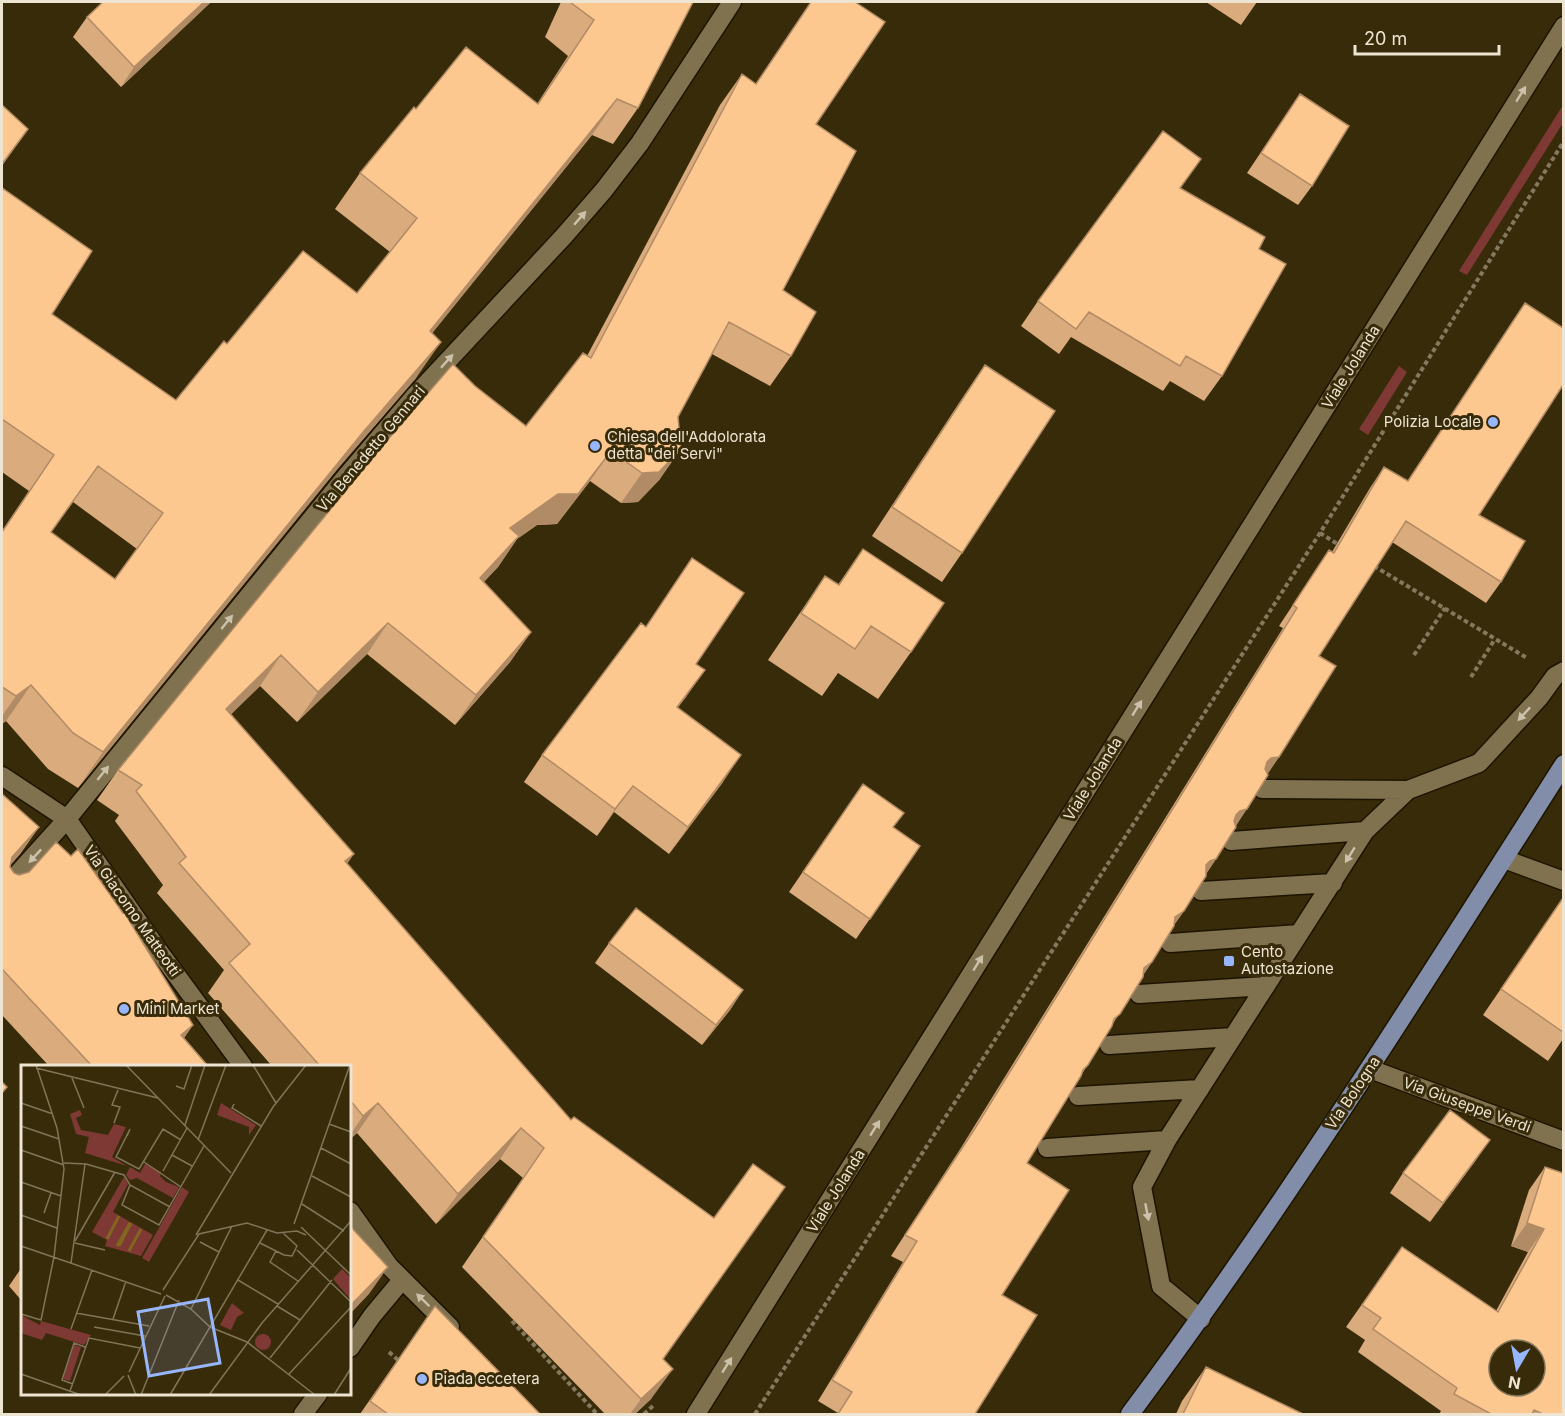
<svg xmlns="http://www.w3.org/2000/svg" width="1565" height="1416" font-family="Inter,sans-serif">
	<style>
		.green { fill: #7e3934 }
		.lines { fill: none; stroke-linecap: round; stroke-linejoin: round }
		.minor-casing { stroke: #1d1400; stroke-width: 21 }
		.major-casing { stroke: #1d1400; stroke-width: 21 }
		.path { stroke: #84795e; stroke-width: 4; stroke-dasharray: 4.5 3; stroke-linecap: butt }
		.minor { stroke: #80714f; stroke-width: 18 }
		.major { stroke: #828da9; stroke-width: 18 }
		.wall { fill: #daab7c; fill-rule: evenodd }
		.shaded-wall { fill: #b18b65 }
		.building { fill: #fdc790; stroke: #b18b65; stroke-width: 1.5; fill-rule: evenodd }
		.oneway { fill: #ccc2ab }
		.poi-dot { fill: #97b6fd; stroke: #382b09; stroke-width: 2 }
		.labels { text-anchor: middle; stroke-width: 6; stroke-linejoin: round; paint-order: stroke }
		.street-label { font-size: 15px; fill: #ede4d2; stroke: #382b09 }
		.poi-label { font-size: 15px; fill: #ede4d2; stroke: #382b09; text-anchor: start }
		.inset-river { fill: none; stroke: #82661f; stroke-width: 3 }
		.inset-road { fill: none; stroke: #807559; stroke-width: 1.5 }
		.view { fill: #97b6fd; fill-opacity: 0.15; stroke: #97b6fd; stroke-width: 3 }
		.inset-edge { fill: none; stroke: #ede4d2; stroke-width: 3 }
	</style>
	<rect width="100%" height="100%" fill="#382b09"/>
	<path class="green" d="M1563,105V123L1467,275L1459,271Z
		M1399,366L1407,372L1368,435L1359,429Z"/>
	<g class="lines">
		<defs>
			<path id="minor" d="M2,776L67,819L158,950L243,1066
				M1262,789L1408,790
				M1231,841L1365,831
				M1504,859L1564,881
				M2,891L67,819L348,474L413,398L564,236L604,190L640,143L732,2
				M1201,891L1333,883
				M1170,943L1299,934
				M1139,994L1266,986
				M1109,1045L1233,1037
				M1370,1069L1564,1141
				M1078,1096L1200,1089
				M1047,1148L1167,1140
				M350,1211L389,1266L450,1327
				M1201,1319L1161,1286L1142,1187L1167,1140L1365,831L1408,790L1479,763L1539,698L1555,676L1564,671
				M350,1348L372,1316L402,1280
				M303,1414L318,1394
				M696,1414L1564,26"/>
			<path id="major" d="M1130,1414C1286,1205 1424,984 1564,764"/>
		</defs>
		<use href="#minor" class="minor-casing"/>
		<use href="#major" class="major-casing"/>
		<path class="path" d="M1320,533L1339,545
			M1374,566L1527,658
			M1414,655L1445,608
			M1471,677L1495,639
			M512,1321L597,1414
			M389,1352L398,1360
			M644,1414L655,1404
			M755,1414L1320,533L1564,141"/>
		<use href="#minor" class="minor"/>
		<use href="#major" class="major"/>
	</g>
	<path class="wall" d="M211,2L121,87L73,37L87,17Z
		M561,2H693L638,108L613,144L592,135L432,333L416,378L339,467L78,788L48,769L6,721L2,724V531L29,491L2,472V188L52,314L176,400L227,344L357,293L390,252L335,209L360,173L416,109L537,104L568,56L545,37ZM73,502L137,549L115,579L51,532Z
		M811,2H855L816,124L783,290L791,356L770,386L712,354L678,417L660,479L638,502L621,503L590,481L557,524L537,525L517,539L498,567L483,582L531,632L510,662L455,725L367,654L297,722L260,686L231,714L347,864L571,1120L664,1359L651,1399L635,1414H605L462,1267L523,1178L500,1159L436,1224L357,1133L350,1139V1066H272L208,993L224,970L157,893L163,885L115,821L119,815L97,800L118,770L475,386L526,426L587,356L720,105L742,74L756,84Z
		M1206,2H1257L1241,25Z
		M1300,94L1312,186L1298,205L1247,173Z
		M1180,189L1259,249L1222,376L1204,401L1170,381L1163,391L1071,337L1059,354L1021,326L1038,301Z
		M1525,303L1479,515L1501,582L1486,603L1392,542L1319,656L1279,757L1267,774L1216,859L1206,874L1184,911L1174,925L1152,962L1143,975L1027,1163L1002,1295L975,1414H837L838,1413L818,1401L903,1262L891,1256L959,1151L1283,628L1279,626L1329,550L1332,552L1370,488L1384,467L1408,481Z
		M985,365L962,553L942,582L872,536L965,394Z
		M863,549L911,652L878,699L838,673L822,696L768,660L825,576L838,585Z
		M696,664L686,697L677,708L723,782L669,854L614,812L597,836L524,782L542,755Z
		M863,784L893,827L920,846L856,939L789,892Z
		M2,794L39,827L20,854L10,865V867L14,873L193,1025L184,1038L208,1066H49L2,1015Z
		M1563,898V1039L1548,1061L1483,1015Z
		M609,943L743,990L730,1010L702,1045L595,963Z
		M1476,1160L1430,1222L1390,1193L1403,1173Z
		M1545,1167L1563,1414H1439L1441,1411L1358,1352L1365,1340L1346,1327L1402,1247L1496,1311L1528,1252L1511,1246L1529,1190Z
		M22,1267V1301L9,1286Z
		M435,1306L540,1414H360Z
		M1206,1367L1303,1414H1176L1182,1401Z"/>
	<path class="shaded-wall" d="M204,2H211L121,87L134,67Z
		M617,99L592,135L405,367L430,331Z
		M28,129L2,166V164Z
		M441,342L416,378L339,467L78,788L103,752L364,431Z
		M681,449L660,479L638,502L621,503L642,473Z
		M611,451L590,481L557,524L537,525L517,539L498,567L459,609L510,528Z
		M388,623L367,654L297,722L318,692Z
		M531,632L510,662L455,725L476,695Z
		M281,655L260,686L205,740L226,709Z
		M705,670L686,697L658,734L677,707Z
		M31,685L6,721L2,724V716L16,696Z
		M741,755L723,782L669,854L688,827Z
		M1279,757L1265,778L1253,783L1267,762L1271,758Z
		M633,786L614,812L597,836L615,809Z
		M1247,809L1233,830L1236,815L1240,811Z
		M39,827L20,854L2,875L12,857Z
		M354,854L333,884L345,861Z
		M1216,859L1202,880L1206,865L1210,861Z
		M1184,911L1169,932L1175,917Z
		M1152,962L1138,983L1144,968Z
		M743,990L730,1010L702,1045L716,1025Z
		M193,1025L174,1051L181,1035Z
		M378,1103L357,1133L350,1139V1135L363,1116Z
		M521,1128L500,1159L436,1224L458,1194Z
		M1490,1140L1476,1160L1430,1222L1443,1203Z
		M1527,1223L1544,1229L1528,1252L1511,1246Z
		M388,1267L369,1294L350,1314V1306Z
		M673,1369L651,1399L635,1414H630L641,1399Z"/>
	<path class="building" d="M103,2H204L134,67L87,17Z
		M570,2H693L638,108L617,99L430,331L441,342L364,431L103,752L73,733L31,685L16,696L2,687V532L54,455L2,419V188L92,251L52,314L176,400L224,341L227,344L303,251L357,293L417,218L360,173L414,107L416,109L466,47L538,104L594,20ZM98,466L163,513L115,579L51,532Z
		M811,2H855L885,22L816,124L856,151L783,290L816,312L791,356L729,322L678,417L681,449L659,472L642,473L611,451L578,494H558L510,528L519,536L480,578L531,632L476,695L388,623L318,692L281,655L226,709L354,854L345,861L571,1120L574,1117L714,1218L753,1164L785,1187L663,1359L673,1369L641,1399L483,1237L544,1148L521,1128L458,1194L378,1103L363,1116L350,1100V1066H320L229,963L250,944L179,863L186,857L136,791L142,785L118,770L378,451L453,364L475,386L526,426L583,353L591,358L742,74L756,84Z
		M1300,94L1349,126L1312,186L1261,153Z
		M2,105L28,129L2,164Z
		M1163,131L1201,159L1180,188L1265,237L1259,249L1286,264L1222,376L1186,356L1180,366L1089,312L1076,329L1038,301Z
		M1525,303L1563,328V385L1479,515L1525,541L1501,582L1406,521L1319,656L1336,666L1279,757L1271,758L1267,762L1265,769L1268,775L1247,809L1240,811L1236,815L1234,821L1236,827L1216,859L1210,861L1206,865V876L1184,911L1175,917L1174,926L1152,962L1144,968L1143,977L1120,1014L1114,1019L1112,1026L1088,1065L1083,1070L1081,1076L1027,1163L1069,1190L1002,1295L1037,1315L975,1414H838L852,1392L832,1380L917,1241L905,1235L974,1130L1297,608L1293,605L1329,550L1334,553L1384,467L1408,481Z
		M985,365L1055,411L962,553L892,507Z
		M863,549L944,603L911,652L871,626L855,649L801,613L825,576L839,585Z
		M692,558L744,593L696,664L705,670L677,707L741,755L688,827L633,786L615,809L542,755L641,623L646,627Z
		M863,784L904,813L893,827L920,846L870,919L803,872Z
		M2,794L39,827L12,857L10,867L14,873L19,875L29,872L56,842L71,856L78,849L123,913L124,912L193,1025L181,1035L208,1066H92L2,969Z
		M1563,898V1032L1501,989Z
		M636,908L743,990L716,1025L609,943Z
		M2,1082L7,1087L2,1093Z
		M1450,1110L1490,1140L1443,1203L1403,1173Z
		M1545,1167L1563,1173V1414H1543L1534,1410L1532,1414H1491L1454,1394L1457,1388L1373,1329L1381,1318L1362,1305L1402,1247L1498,1312L1544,1229L1527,1223ZM1499,1350H1535V1386H1499Z
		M350,1226L388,1267L350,1306Z
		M435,1306L540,1414H388L370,1401Z
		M1206,1367L1303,1414H1183Z"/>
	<defs><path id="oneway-solid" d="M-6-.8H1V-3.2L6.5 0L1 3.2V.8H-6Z" transform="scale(1.5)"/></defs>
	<g class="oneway">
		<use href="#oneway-solid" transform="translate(1521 94) rotate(-58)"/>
		<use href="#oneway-solid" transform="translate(580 218) rotate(-49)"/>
		<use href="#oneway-solid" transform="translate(447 361) rotate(-48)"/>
		<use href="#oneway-solid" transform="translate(227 622) rotate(-51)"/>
		<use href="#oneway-solid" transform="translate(1137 708) rotate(-58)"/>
		<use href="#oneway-solid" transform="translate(1524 714) rotate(133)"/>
		<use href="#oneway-solid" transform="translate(103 773) rotate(-51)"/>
		<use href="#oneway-solid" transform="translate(1350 855) rotate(122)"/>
		<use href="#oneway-solid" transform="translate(35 856) rotate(133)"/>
		<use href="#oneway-solid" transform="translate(978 963) rotate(-58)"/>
		<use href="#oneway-solid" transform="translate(875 1128) rotate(-58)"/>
		<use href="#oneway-solid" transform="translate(1147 1212) rotate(79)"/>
		<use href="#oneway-solid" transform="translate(423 1300) rotate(-136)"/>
		<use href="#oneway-solid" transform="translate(727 1365) rotate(-58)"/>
	</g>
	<g class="poi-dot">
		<circle cx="1493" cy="422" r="6"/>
		<circle cx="595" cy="446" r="6"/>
		<rect x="1223" y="955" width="12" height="12" rx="3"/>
		<circle cx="124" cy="1009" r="6"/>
		<circle cx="422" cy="1379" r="6"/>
	</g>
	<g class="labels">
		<g class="street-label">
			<text transform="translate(1351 367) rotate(-58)" y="5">Viale Jolanda</text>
			<text transform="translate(371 449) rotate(-50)" y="5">Via Benedetto Gennari</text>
			<text transform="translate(1093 779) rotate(-58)" y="5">Viale Jolanda</text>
			<text transform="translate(132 911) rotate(55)" y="5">Via Giacomo Matteotti</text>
			<text transform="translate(1353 1093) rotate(-56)" y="5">Via Bologna</text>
			<text transform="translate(1467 1105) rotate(20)" y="5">Via Giuseppe Verdi</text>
			<text transform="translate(836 1191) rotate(-58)" y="5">Viale Jolanda</text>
		</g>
		<g class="poi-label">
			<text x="1481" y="427" text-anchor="end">Polizia Locale</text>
			<text x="607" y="442">Chiesa dell'Addolorata<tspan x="607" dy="17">detta "dei Servi"</tspan></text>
			<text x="1241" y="957">Cento<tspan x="1241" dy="17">Autostazione</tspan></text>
			<text x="136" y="1014">Mini Market</text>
			<text x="434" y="1384">Piada eccetera</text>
		</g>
	</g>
	<g transform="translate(21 1065)">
		<rect width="330" height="330" fill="#382b09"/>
		<path d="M200,38L235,60L228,70V62L196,50ZM59,45L61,50L55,53L60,65L87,70L93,59L105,62L91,92L106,101L64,88L68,72L55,69L49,49ZM124,99L140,107L139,111L145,117L158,122L152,133L116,113L109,115L105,110L109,102L119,108ZM103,112L107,119L92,147L132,170L120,191L84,181L86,175L71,167ZM161,122L168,127L128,197L121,193ZM321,204L330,213V235L312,214ZM211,238L223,248L216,252L210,265L199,260ZM0,250L19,260L20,256L70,270L63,280L25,268L21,275L0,268ZM234 277a8 8 0 1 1 16 0a8 8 0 1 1-16 0ZM53,280L60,282L49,316L42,314Z" fill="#7e3934"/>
		<path class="inset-river" d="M86,174L98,151M96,181L109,158M98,181L110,158M108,186L120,164"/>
		<path class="inset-road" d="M105,0L210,108M232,0L255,38M15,3L137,33M51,13L63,43M155,21L163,24L171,0M0,38L32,49M213,39L211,43L240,61M93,58L99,42L91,40L97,25M308,59L330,67M164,60L184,0M0,61L38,74M106,71L109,64L95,92L118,104L142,64L160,75M177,75L205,0M300,83L330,99M0,85L43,100M151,90L171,101M123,97L160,122M43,98L65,99L103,110L109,120L149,142M142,106L166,63M291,111L330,132M0,117L40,131M109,120L101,140L138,160L183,81M281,139L323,166M23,148L30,128M0,150L36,163M273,159L329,0M280,162L330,210M175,170L252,42L285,0M54,176L94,107M179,177L198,187M54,178L84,185M239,178L263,190L271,191L276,181L262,168M0,181L140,229M276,185L330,237M255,186L249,197L277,216M50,198L64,99M217,215L257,239M142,225L178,169L226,158L256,168L276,166L285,170M145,230L170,244L189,262L226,277L294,330M256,241L279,255M170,244L211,161M55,248L128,261M0,249L20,255L33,192L43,104L36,63L15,0M92,254L105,216M73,262L124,271M50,264L71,205M249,293L311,215M108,307L144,231M0,309L60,330M268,309L330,242M107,310L115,330M52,319L41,315L53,278L64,282M49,326L68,273L119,283M84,330L103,311M120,330L158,235M149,330L246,165M188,330L241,258L330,156M313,330L330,303"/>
		<path class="view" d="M187,234L199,298L128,311L117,247Z"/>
		<rect width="330" height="330" class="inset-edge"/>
	</g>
	<rect width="1565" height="1416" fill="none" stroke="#ede4d2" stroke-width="6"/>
	<g transform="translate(1517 1368) rotate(190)"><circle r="28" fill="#382b09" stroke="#807559" stroke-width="1.5"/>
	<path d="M0-4.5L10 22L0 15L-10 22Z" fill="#97b6fd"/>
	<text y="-9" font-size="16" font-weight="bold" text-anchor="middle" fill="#ede4d2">N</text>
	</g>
	<path d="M1355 45v9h144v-9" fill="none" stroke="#ede4d2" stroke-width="3"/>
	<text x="1364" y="45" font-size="18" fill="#ede4d2" stroke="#382b09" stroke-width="4.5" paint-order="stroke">20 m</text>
</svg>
